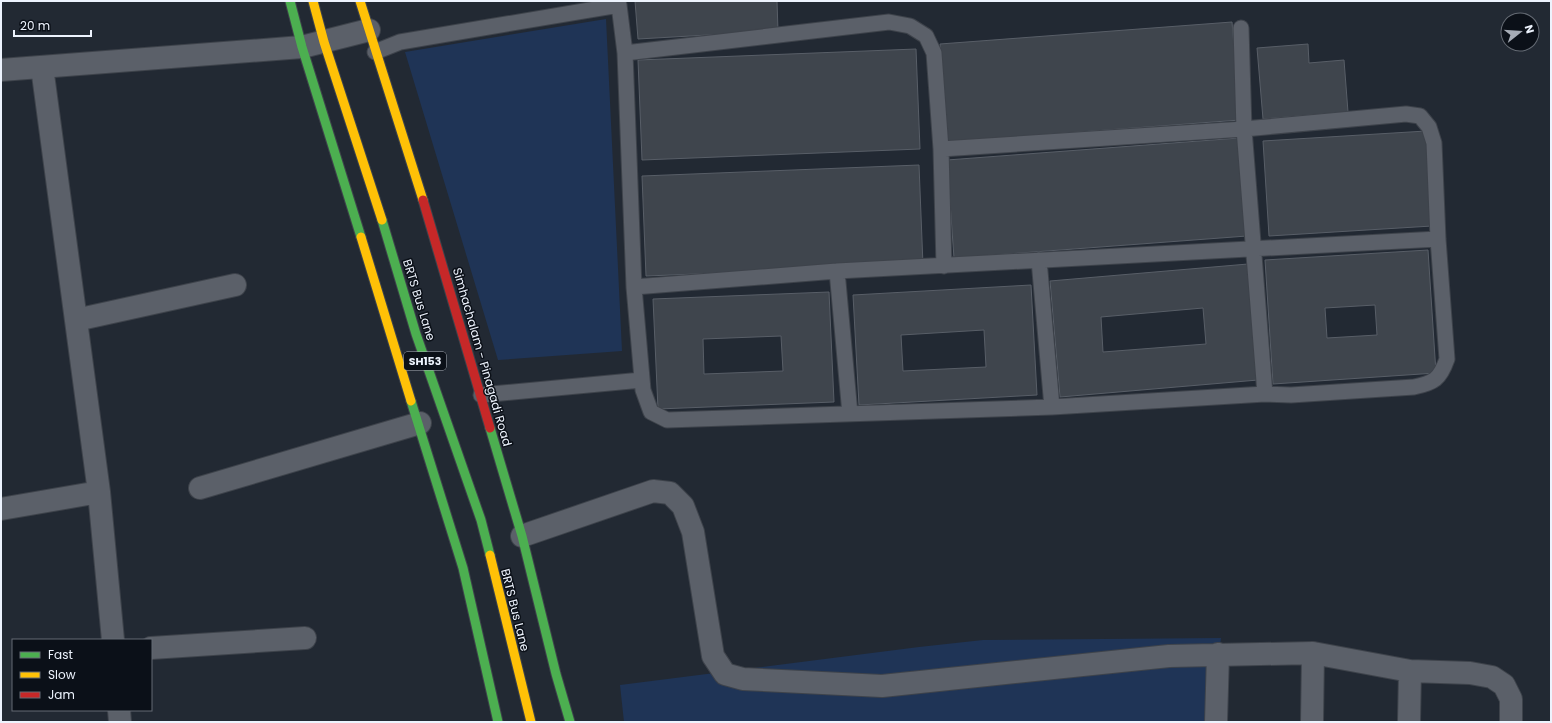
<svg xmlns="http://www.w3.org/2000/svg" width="1552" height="723" font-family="Poppins,sans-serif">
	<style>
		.green { fill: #1f3456 }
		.building { fill: #3f454d; stroke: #585e67; fill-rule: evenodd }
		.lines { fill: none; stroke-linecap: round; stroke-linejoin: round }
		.lane-casing { stroke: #3e434b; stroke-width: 17 }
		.street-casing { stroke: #3e434b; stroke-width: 24 }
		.fast-casing { stroke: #3e434b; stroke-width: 11 }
		.slow-casing { stroke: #3e434b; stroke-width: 11 }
		.jam-casing { stroke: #3e434b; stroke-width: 11 }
		.lane { stroke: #5b6069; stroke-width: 15 }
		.street { stroke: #5b6069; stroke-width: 22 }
		.fast { stroke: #4caf50; stroke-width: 9 }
		.slow { stroke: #ffc107; stroke-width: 9 }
		.jam { stroke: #c62828; stroke-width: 9 }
		.labels { text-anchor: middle; stroke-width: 3; stroke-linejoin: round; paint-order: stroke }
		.shield { fill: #0b1018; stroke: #a9afb8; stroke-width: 1 }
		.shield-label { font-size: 11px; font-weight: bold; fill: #edf3fd }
		.street-label { font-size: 12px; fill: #edf3fd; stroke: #0b1018 }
	</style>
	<rect width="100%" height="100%" fill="#222933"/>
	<path class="green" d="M606,19L622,351L498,360L405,52Z
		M1221,638L1210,722H624L620,685L919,647L983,640Z"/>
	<path class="building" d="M635,1H777L778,31L638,39Z
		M1232,22L1240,120L947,142L940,44Z
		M1308,44L1309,63L1344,60L1348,112L1263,119L1257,48Z
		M916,49L920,149L642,160L638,60Z
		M1426,131L1432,226L1269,236L1263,141Z
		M1239,138L1247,236L954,258L947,160Z
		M919,165L923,265L646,276L642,176Z
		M1428,250L1436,373L1273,384L1265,260ZM1375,305L1377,335L1327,338L1325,308Z
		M1248,264L1258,380L1060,397L1050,281ZM1203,308L1206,344L1103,352L1101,317Z
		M1031,285L1037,395L859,405L853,295ZM984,330L986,367L903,371L901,335Z
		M829,292L834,402L658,409L653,299ZM781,336L783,371L704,374L703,339Z"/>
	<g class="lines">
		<defs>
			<path id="lane" d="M1241,28L1244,129L1265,394
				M375,52L400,42L619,5L625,53L889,22L910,26L926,36L934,53L941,149L944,266
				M625,53L634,287L643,390L651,412L667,420L1052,407L1265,394L1291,395L1414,387C1434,383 1440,379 1447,359L1438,239L1434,143L1429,127L1420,116L1406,114L1244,129L941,149
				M1039,260L1052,407
				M837,271L850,414
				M634,287L837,271L1438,239
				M481,395L642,380"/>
			<path id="street" d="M42,67L99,492L113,640
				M1,70L302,47L369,30
				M76,320L235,285
				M200,488L420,423
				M1,509L99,492
				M522,536L653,491L670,493L683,506L693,532L713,656L725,674L743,679L882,686L1169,656L1313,653L1410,671L1470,673L1492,677L1504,685L1511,699V722
				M151,648L305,638
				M119,710L120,722
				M1216,722L1218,654
				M1312,722L1313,653
				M1409,722L1410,671"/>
			<path id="fast" d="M290,1L302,47L361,237
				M382,220L416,334L481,520L490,555
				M411,401L463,568L498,722
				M490,428L522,536L556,674L570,722"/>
			<path id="slow" d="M313,1L324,42L382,220
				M360,1L423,200
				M361,237L411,401
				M490,555L531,722"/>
			<path id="jam" d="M423,200L490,428"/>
		</defs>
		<use href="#lane" class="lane-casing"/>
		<use href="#street" class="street-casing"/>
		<use href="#fast" class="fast-casing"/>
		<use href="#slow" class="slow-casing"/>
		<use href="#jam" class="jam-casing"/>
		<use href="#lane" class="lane"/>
		<use href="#street" class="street"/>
		<use href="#fast" class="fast"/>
		<use href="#slow" class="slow"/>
		<use href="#jam" class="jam"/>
	</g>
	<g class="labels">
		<rect class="shield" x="404" y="352" width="42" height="18" rx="3"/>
		<g class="shield-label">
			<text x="425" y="365">SH153</text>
		</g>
		<g class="street-label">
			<text transform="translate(419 300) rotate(73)" y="4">BRTS Bus Lane</text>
			<text transform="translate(482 357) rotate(74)" y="4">Simhachalam - Pinagadi Road</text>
			<text transform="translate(515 610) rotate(76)" y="4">BRTS Bus Lane</text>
		</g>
	</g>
	<rect width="1552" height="723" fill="none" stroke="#edf3fd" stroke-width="4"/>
	<rect x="12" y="639" width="140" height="72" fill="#0b1018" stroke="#656b74"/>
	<rect x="20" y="652" width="20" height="6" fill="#4caf50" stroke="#656b74"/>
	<text x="48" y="659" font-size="12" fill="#edf3fd">Fast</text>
	<rect x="20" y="672" width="20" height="6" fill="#ffc107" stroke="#656b74"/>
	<text x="48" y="679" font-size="12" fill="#edf3fd">Slow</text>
	<rect x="20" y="692" width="20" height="6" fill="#c62828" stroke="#656b74"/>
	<text x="48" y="699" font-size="12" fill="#edf3fd">Jam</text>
	<g transform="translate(1520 32) rotate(73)"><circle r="19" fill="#0b1018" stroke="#656b74"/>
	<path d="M0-3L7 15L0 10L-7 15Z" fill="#a6acb6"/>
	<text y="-6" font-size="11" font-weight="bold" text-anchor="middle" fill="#edf3fd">N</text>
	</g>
	<path d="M14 30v6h77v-6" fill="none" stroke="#edf3fd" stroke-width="2"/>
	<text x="20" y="30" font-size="12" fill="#edf3fd" stroke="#0b1018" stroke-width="3" paint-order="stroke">20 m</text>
</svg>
